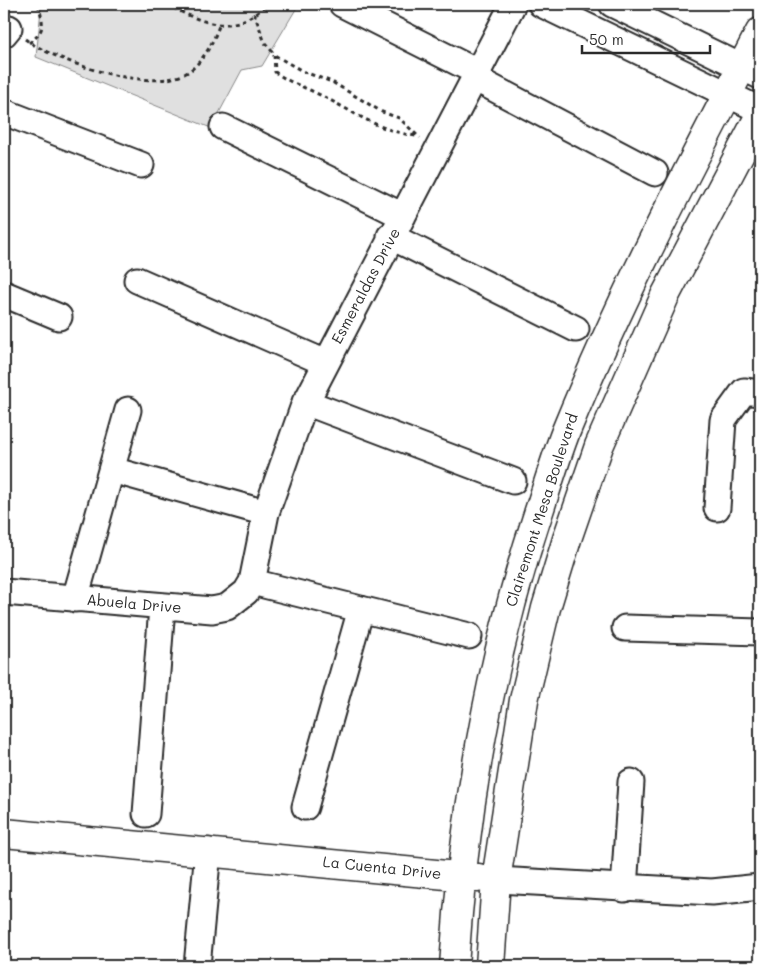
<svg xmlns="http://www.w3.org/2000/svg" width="764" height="970" font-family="Mali,sans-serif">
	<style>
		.green { fill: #e0e0e0; stroke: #868686 }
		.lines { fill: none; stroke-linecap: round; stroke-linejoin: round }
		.minor-casing { stroke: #2b2b2b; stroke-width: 29 }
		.major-casing { stroke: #2b2b2b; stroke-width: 31 }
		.path { stroke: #2b2b2b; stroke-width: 3; stroke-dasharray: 4 4; stroke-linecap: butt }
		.minor { stroke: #fff; stroke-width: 25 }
		.major { stroke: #fff; stroke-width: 28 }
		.labels { text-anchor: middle; stroke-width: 4; stroke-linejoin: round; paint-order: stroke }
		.street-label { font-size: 15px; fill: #2b2b2b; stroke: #fff }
	</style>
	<rect width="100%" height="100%" fill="#fff"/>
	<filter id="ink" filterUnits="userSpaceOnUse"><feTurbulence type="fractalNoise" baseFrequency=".02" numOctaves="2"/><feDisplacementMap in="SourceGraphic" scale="10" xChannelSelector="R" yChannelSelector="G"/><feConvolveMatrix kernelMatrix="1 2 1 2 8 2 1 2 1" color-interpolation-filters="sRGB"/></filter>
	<g filter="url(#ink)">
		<path class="green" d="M38,4H299L262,66L242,70L211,128L36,57L41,10Z"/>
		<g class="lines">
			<defs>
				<path id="minor" d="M342,4L477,72
					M541,4L760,110
					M612,4L760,76
					M4,34L9,28
					M474,78L655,173
					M4,112L141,165
					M223,127L403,216
					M390,236L576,329
					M137,280L326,363
					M4,294L59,317
					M305,402L513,481
					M112,470L266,513
					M717,508L723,420L744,391L760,393
					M252,582L469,636
					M4,592L212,610L227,607L246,592L252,582L266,513L303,408L513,4
					M75,599L128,410
					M625,628L760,632
					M305,807L361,609
					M146,814L162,607
					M496,880L712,892L760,887
					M624,889L631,782
					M197,966L208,851"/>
				<path id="major" d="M4,833L478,878
					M454,966C464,808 491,652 542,502C550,478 557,454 566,431C622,294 692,162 760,32
					M490,966L496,880L524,700L546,608L567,539L599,446L665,296L760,115"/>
			</defs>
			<use href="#minor" class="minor-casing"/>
			<use href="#major" class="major-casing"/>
			<path class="path" d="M166,4C204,24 231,37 268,4
				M254,13L265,43L276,56L304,72L332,82L382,112L399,118L420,138
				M25,39C56,62 159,98 192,69C206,57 214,40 220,23
				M29,43C47,30 43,22 38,4
				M274,55L275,72C288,82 302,86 316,93C352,110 375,130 416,136"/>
			<use href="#minor" class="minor"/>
			<use href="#major" class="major"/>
		</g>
	</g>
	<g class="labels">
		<g class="street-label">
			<text transform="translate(366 286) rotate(-62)" y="5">Esmeraldas Drive</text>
			<text transform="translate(542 510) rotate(-72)" y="5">Clairemont Mesa Boulevard</text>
			<text transform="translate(134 604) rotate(5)" y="5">Abuela Drive</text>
			<text transform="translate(382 868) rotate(6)" y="5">La Cuenta Drive</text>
		</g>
	</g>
	<rect width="764" height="970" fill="none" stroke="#fff" stroke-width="20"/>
	<rect x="10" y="10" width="744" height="950" fill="none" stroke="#2b2b2b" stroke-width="2" filter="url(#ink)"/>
	<path d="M582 45v8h128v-8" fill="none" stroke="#2b2b2b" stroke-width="2.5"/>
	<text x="589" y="45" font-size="15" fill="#2b2b2b" stroke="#ffffff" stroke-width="4" paint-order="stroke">50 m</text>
</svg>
